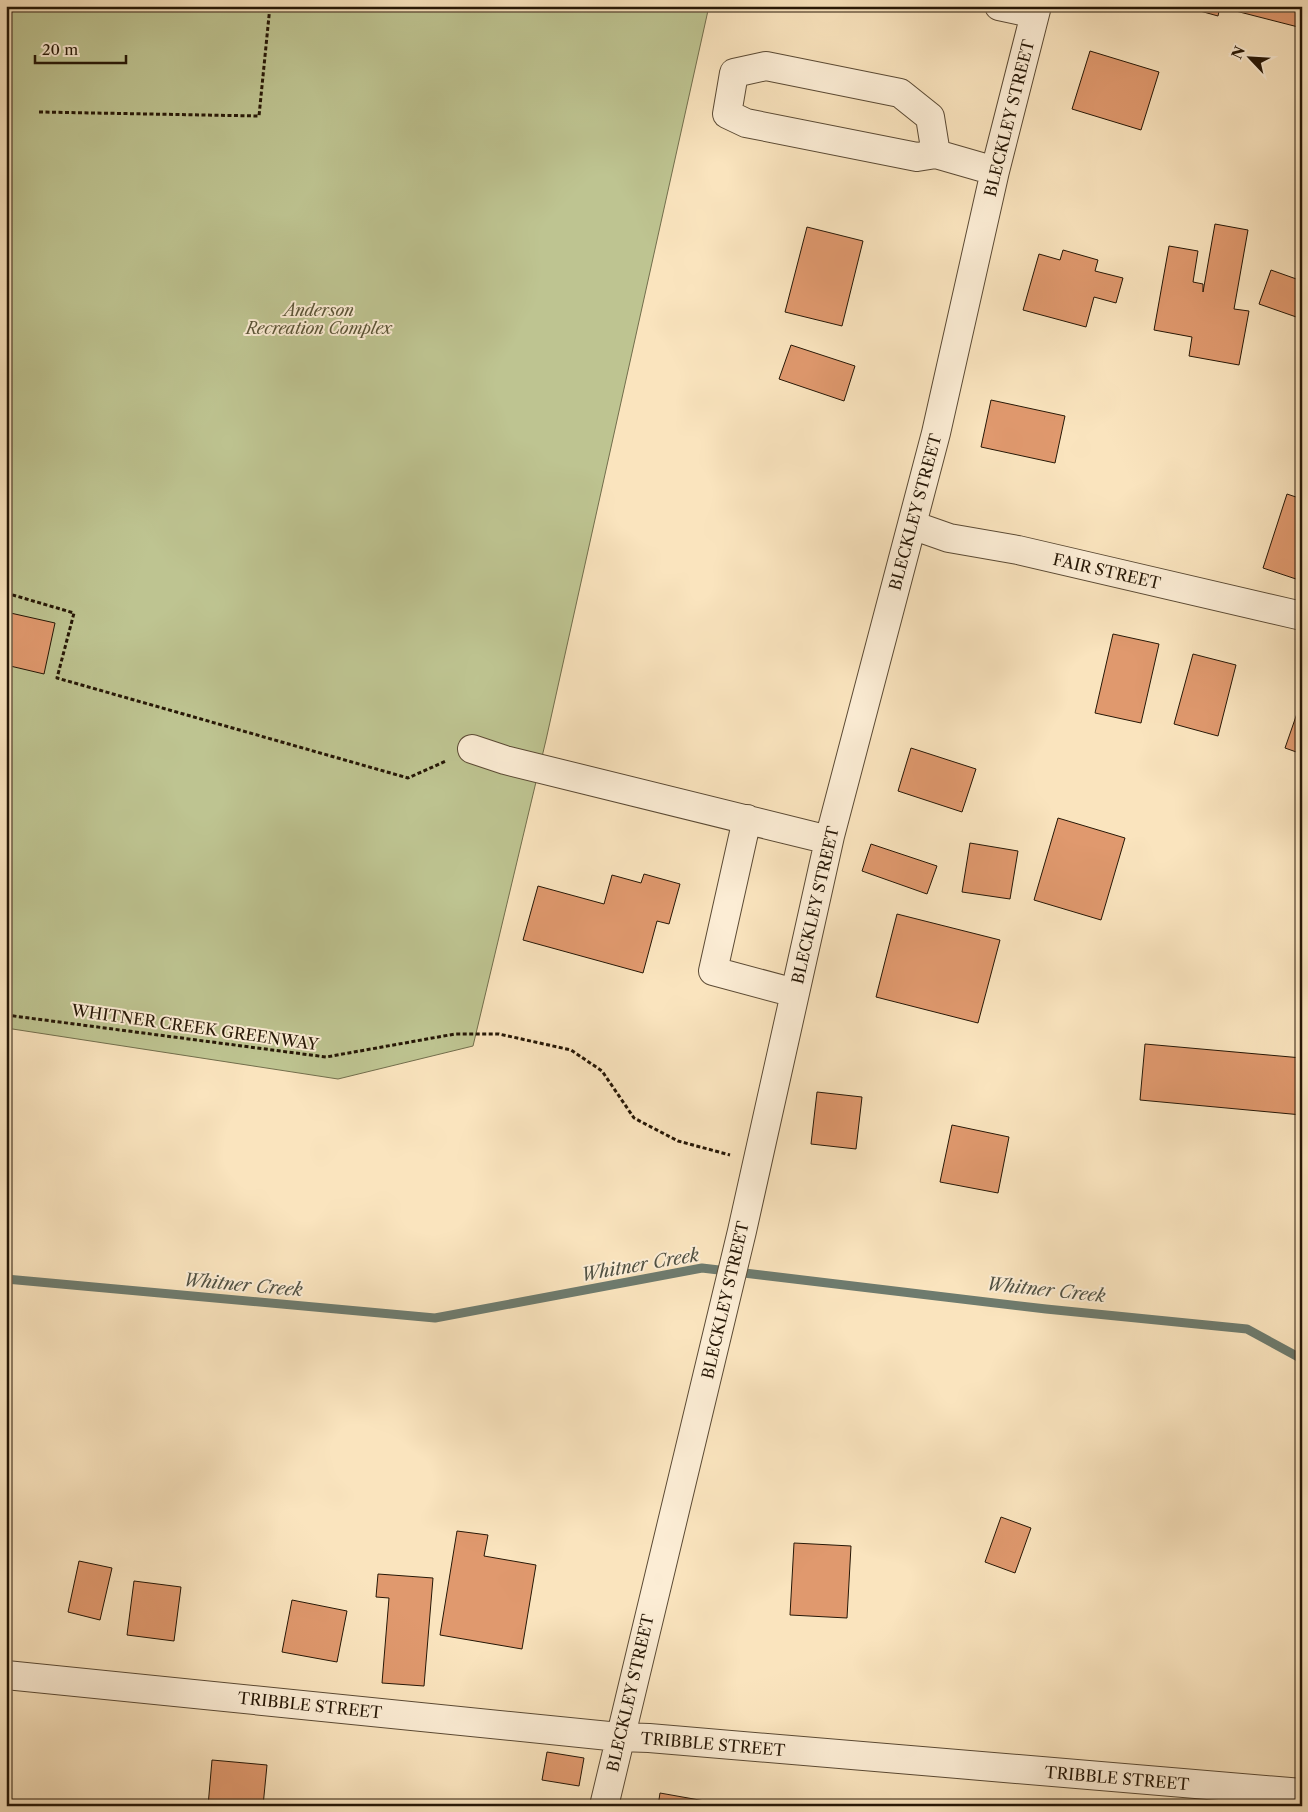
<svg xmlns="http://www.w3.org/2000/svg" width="1308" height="1812" font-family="'Libre Caslon Text',serif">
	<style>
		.green { fill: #bec491; stroke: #726e4c }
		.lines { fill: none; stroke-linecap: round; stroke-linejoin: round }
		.stream { stroke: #6e7b6e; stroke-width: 9 }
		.building { fill: #e0996e; stroke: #261706 }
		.minor-casing { stroke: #5b4a34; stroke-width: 30 }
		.path { stroke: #261706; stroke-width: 3; stroke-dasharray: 4 2.5; stroke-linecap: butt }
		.minor { stroke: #fcedd5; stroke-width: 28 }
		.labels { text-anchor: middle; stroke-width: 4; stroke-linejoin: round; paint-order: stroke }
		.street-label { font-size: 16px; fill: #261706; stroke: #fcedd5 }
		.park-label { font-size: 16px; font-style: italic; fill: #5b5437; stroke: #fcedd5 }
		.water-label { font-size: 18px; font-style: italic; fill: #505143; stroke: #fcedd5 }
	</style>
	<rect width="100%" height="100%" fill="#fae4be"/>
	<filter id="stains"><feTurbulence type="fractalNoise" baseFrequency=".004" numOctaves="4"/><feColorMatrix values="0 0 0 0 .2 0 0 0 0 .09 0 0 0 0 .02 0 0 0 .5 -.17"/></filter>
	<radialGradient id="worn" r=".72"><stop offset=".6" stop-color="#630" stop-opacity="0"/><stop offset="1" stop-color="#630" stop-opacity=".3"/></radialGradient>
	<path class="green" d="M6,6H709L546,740L473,1046L338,1079L6,1028Z"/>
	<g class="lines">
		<path class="stream" d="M6,1279L435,1318L702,1268L1046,1309L1247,1329L1302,1359"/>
	</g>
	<path class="building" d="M1182,6H1302V28L1220,7L1218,16Z
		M1090,51L1159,72L1141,130L1072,109Z
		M1215,224L1248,230L1234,309L1249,311L1239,365L1189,356L1192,337L1154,330L1169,246L1198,251L1193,282L1203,284V292Z
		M807,227L863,241L842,326L785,312Z
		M1063,250L1098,260L1095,271L1123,278L1116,303L1094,297L1086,327L1023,310L1039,254L1060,260Z
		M1271,270L1302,281V319L1259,304Z
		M791,345L855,366L844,401L779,379Z
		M991,400L1065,416L1055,463L981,447Z
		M1287,494L1302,499V581L1263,568Z
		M6,612L55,623L44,674L6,665Z
		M1113,634L1159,644L1141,723L1095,713Z
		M1193,654L1236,665L1218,736L1174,724Z
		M1302,699V754L1285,748Z
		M911,748L976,769L962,812L898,791Z
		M1058,818L1125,838L1101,920L1034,900Z
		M970,843L1018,851L1010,899L962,892Z
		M871,844L937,866L927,894L862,871Z
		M644,874L680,884L669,924L657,921L643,973L523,940L538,886L604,904L612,875L641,883Z
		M897,914L1000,940L978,1023L876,997Z
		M1145,1044L1302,1058V1115L1140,1100Z
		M817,1092L862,1097L856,1149L811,1144Z
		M952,1125L1009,1137L998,1193L940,1182Z
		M1001,1517L1031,1528L1015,1573L985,1562Z
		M457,1531L488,1535L484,1556L536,1565L522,1649L440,1635Z
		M794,1543L851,1546L847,1618L790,1615Z
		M79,1561L112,1568L100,1620L68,1612Z
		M378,1574L433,1578L424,1686L382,1683L389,1598L376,1597Z
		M134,1581L181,1587L174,1641L127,1635Z
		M292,1600L347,1611L337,1662L282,1652Z
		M547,1752L584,1758L579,1786L542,1780Z
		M212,1760L267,1765L263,1806H208Z
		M660,1793L733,1806H658Z"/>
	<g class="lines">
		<defs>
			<path id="minor" d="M999,6L1035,14
				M936,154L930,117L900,93L766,66L734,73L727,114L746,123L917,157L936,154L995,171
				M912,525L949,538L1018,550L1302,616
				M472,749L505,760L829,840
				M747,819L713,971L795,993
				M6,1675L619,1737L649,1738L1302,1793
				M604,1806L742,1231L830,836L936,433L995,171L1037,6"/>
		</defs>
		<use href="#minor" class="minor-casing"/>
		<path class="path" d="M39,112L259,116L270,6
			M6,593L74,613L57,678L408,778L446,761
			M6,1015L326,1057L455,1034H499L571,1050L602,1071L634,1118L678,1141L730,1155"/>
		<use href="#minor" class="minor"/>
	</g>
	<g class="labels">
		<g class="street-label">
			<text transform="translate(1009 118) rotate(-76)" y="6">BLECKLEY STREET</text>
			<text transform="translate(915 512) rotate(-75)" y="6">BLECKLEY STREET</text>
			<text transform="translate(1107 571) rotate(13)" y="6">FAIR STREET</text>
			<text transform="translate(815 905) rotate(-77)" y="6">BLECKLEY STREET</text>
			<text transform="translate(195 1027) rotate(8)" y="6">WHITNER CREEK GREENWAY</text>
			<text transform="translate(725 1300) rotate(-77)" y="6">BLECKLEY STREET</text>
			<text transform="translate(630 1693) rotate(-77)" y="6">BLECKLEY STREET</text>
			<text transform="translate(310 1705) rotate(6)" y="6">TRIBBLE STREET</text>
			<text transform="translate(713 1744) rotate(5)" y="6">TRIBBLE STREET</text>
			<text transform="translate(1117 1778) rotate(5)" y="6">TRIBBLE STREET</text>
		</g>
		<g class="park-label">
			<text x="319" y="316">Anderson<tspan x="319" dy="18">Recreation Complex</tspan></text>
		</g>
		<g class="water-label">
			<text transform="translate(640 1265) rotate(-10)" y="6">Whitner Creek</text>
			<text transform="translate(243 1285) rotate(5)" y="6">Whitner Creek</text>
			<text transform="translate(1046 1290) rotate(6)" y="6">Whitner Creek</text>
		</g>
	</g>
	<rect width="1308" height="1812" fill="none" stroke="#fae4be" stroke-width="25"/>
	<rect x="8" y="8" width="1293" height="1797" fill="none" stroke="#261706" stroke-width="2.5"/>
	<rect x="12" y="12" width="1283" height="1787" fill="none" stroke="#261706"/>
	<g transform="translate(1250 58) rotate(295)" stroke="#fcedd5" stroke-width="4" paint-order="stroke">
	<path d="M0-4L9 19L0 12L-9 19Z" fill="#261706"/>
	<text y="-8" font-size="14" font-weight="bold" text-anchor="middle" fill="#261706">N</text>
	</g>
	<path d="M35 55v8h91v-8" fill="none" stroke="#261706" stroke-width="2.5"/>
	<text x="42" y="55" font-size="15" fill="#261706" stroke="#fcedd5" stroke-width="4" paint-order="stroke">20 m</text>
	<rect width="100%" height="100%" filter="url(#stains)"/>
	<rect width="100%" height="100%" fill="url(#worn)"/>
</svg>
